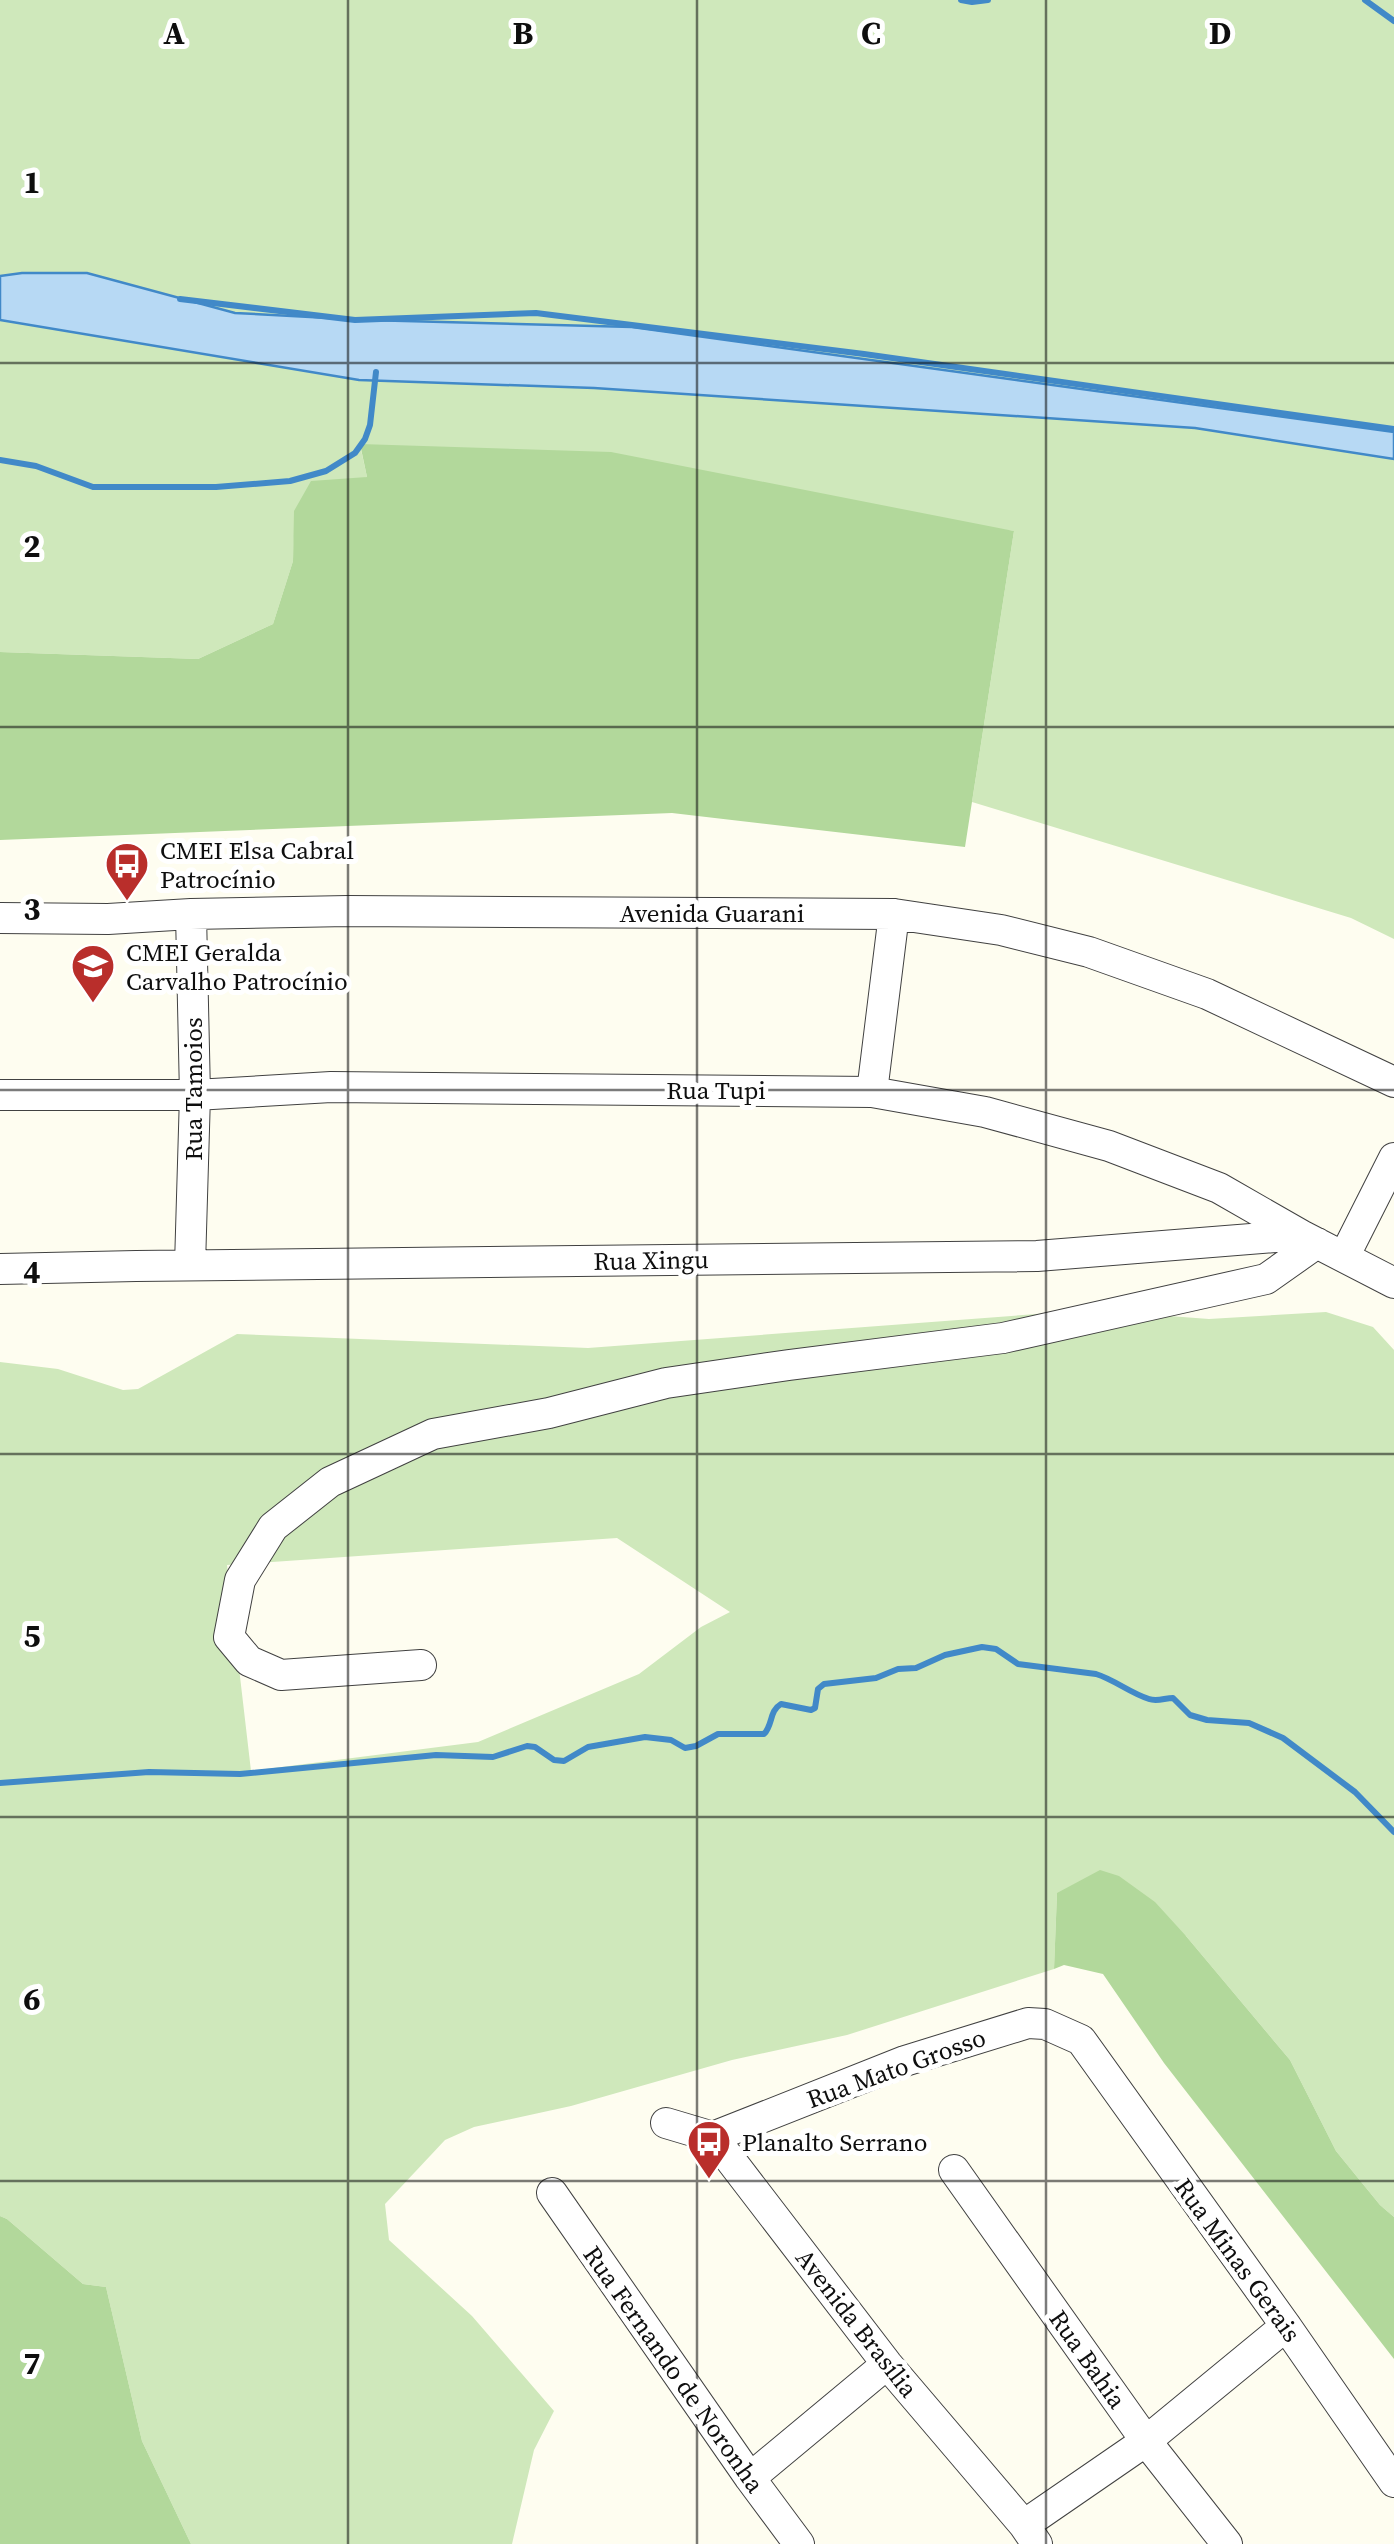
<svg xmlns="http://www.w3.org/2000/svg" width="1394" height="2544" font-family="'Source Serif 4',serif">
	<style>
		.green { fill: #cfe8bb; fill-rule: evenodd }
		.forest { fill: #b2d89b }
		.water { fill: #b7d9f4; stroke: #4189c8; stroke-width: 2.5 }
		.lines { fill: none; stroke-linecap: round; stroke-linejoin: round }
		.stream { stroke: #4189c8; stroke-width: 6 }
		.minor-casing { stroke: #414141; stroke-width: 32 }
		.minor { stroke: #fff; stroke-width: 30 }
		.grid { fill: none; stroke: #0e0e0e; stroke-width: 2.5; stroke-opacity: 0.55 }
		.labels { text-anchor: middle; stroke-width: 10; stroke-linejoin: round; paint-order: stroke }
		.poi-label { font-size: 25px; fill: #0e0e0e; stroke: #fff; text-anchor: start }
		.street-label { font-size: 25px; fill: #0e0e0e; stroke: #fff }
		.grid-label { font-size: 32px; text-anchor: middle; font-weight: bold; fill: #0e0e0e; stroke: #fff; stroke-width: 10; stroke-linejoin: round; paint-order: stroke }
	</style>
	<rect width="100%" height="100%" fill="#fefdf0"/>
	<path class="green" d="M0,0H1394V432L632,327L366,320L235,313L87,273H22L0,276Z
		M0,320L360,380L594,388L1195,428L1394,459V939L1351,918L972,802L1014,531L360,445L367,477L295,511L293,561L273,624L198,659L0,652Z
		M1090,1310L1209,1319L1326,1312L1373,1327L1394,1350V2217L1380,2205L1336,2151L1290,2060L1186,1936L1057,1893L1054,1969L847,2035L732,2060L571,2106L474,2127L445,2140L385,2204L389,2240L472,2316L554,2411L534,2450L512,2544H191L142,2441L106,2287L83,2284L7,2219L0,2216V1362L58,1369L123,1390L138,1389L237,1334L588,1348ZM617,1538L730,1612L701,1627L639,1674L478,1742L251,1771L227,1565Z"/>
	<path class="forest" d="M360,444L611,452L1014,531L965,847L672,813L0,840V652L198,659L273,624L293,561L294,511L311,481L367,477Z
		M1100,1870L1119,1876L1155,1902L1186,1936L1290,2060L1336,2151L1380,2205L1394,2217V2359L1164,2063L1103,1974L1064,1965L1054,1969L1057,1893Z
		M0,2216L7,2219L83,2284L106,2287L142,2441L191,2544H0Z"/>
	<path class="water" d="M22,273H87L235,313L366,320L632,327L1394,432V459L1195,428L594,388L359,380L0,320V276Z"/>
	<g class="lines">
		<path class="stream" d="M961,0L972,2L988,0
			M1365,0L1394,21
			M180,299L355,320L536,313L864,354L1394,429
			M0,460L36,466L93,487H216L290,481L326,471L355,453L365,439L370,425L376,372
			M0,1783L149,1772L240,1774L436,1755L493,1757L527,1746L535,1747L554,1760L564,1761L588,1747L645,1737L671,1740L685,1748L696,1746L718,1734H764C773,1725 769,1711 781,1704L811,1710L815,1708L818,1689L824,1684L876,1678L898,1669L916,1668L945,1655L982,1647L996,1649L1018,1664L1096,1674C1115,1680 1130,1693 1149,1699C1157,1702 1165,1698 1173,1698L1190,1715L1207,1720L1249,1723L1283,1738L1355,1792L1394,1832"/>
		<defs>
			<path id="minor" d="M0,918L108,919L191,914L348,911L894,914L1001,930L1089,952L1207,994L1394,1082
				M872,1092L894,914
				M0,1095H195L331,1087L872,1092L985,1112L1109,1146L1219,1188L1301,1235L1394,1283
				M1344,1257L1394,1158
				M190,1265L195,1095L191,914
				M0,1269L136,1266L1037,1256L1301,1235
				M421,1665L281,1675L249,1661L229,1637L240,1580L273,1527L330,1482L433,1434L549,1413L666,1383L789,1365L1003,1338L1266,1279L1317,1243
				M666,2123L713,2137L887,2364L1024,2525L1037,2544
				M713,2137L905,2061L1028,2023L1045,2024L1081,2040L1286,2326L1394,2482
				M954,2170L1146,2441L1227,2544
				M552,2193L750,2478L799,2544
				M750,2478L887,2364
				M1024,2525L1146,2441L1286,2326"/>
		</defs>
		<use href="#minor" class="minor-casing"/>
		<use href="#minor" class="minor"/>
	</g>
	<path class="grid" d="M348,0V2544M697,0V2544M1046,0V2544M0,363H1394M0,727H1394M0,1090H1394M0,1454H1394M0,1817H1394M0,2181H1394"/>
	<defs>
		<symbol id="bus-pin" viewBox="-11 -11 22 30"><path d="M0 17L-7.5 6A9.5 9.5 0 1 1 7.5 6Z" fill="#b92e2b" stroke="#fff"/><path d="M-5-6H5V4H4V6H2V4H-2V6H-4V4H-5ZM-3.5-4V0h7V-4ZM-3.5 1.2v1.5H-2V1.2ZM2 1.2v1.5H3.5V1.2Z" fill="#fff"/></symbol>
		<symbol id="school-pin" viewBox="-11 -11 22 30"><path d="M0 17L-7.5 6A9.5 9.5 0 1 1 7.5 6Z" fill="#b92e2b" stroke="#fff"/><path d="M0-5L7-2L0 1L-7-2ZM-4 1L0 2.5L4 1V4Q0 6-4 4Z" fill="#fff"/></symbol>
	</defs>
	<g fill-rule="evenodd">
		<use href="#bus-pin" x="102" y="839" width="50" height="68"/>
		<use href="#school-pin" x="68" y="941" width="50" height="68"/>
		<use href="#bus-pin" x="684" y="2117" width="50" height="68"/>
	</g>
	<g class="labels">
		<g class="poi-label">
			<text x="160" y="859">CMEI Elsa Cabral<tspan x="160" dy="29">Patrocínio</tspan></text>
			<text x="126" y="961">CMEI Geralda<tspan x="126" dy="29">Carvalho Patrocínio</tspan></text>
			<text x="742" y="2151">Planalto Serrano</text>
		</g>
		<g class="street-label">
			<text x="712" y="922">Avenida Guarani</text>
			<text transform="translate(193 1089) rotate(-90)" y="9">Rua Tamoios</text>
			<text x="716" y="1099">Rua Tupi</text>
			<text transform="translate(651 1260) rotate(-1)" y="9">Rua Xingu</text>
			<text transform="translate(896 2068) rotate(-20)" y="9">Rua Mato Grosso</text>
			<text transform="translate(1238 2260) rotate(54)" y="9">Rua Minas Gerais</text>
			<text transform="translate(857 2323) rotate(52)" y="9">Avenida Brasília</text>
			<text transform="translate(1088 2359) rotate(55)" y="9">Rua Bahia</text>
			<text transform="translate(674 2369) rotate(55)" y="9">Rua Fernando de Noronha</text>
		</g>
	</g>
	<g class="grid-label">
		<text x="174" y="44">A</text>
		<text x="523" y="44">B</text>
		<text x="871" y="44">C</text>
		<text x="1220" y="44">D</text>
		<text x="32" y="193">1</text>
		<text x="32" y="557">2</text>
		<text x="32" y="920">3</text>
		<text x="32" y="1283">4</text>
		<text x="32" y="1647">5</text>
		<text x="32" y="2010">6</text>
		<text x="32" y="2374">7</text>
	</g>
</svg>
